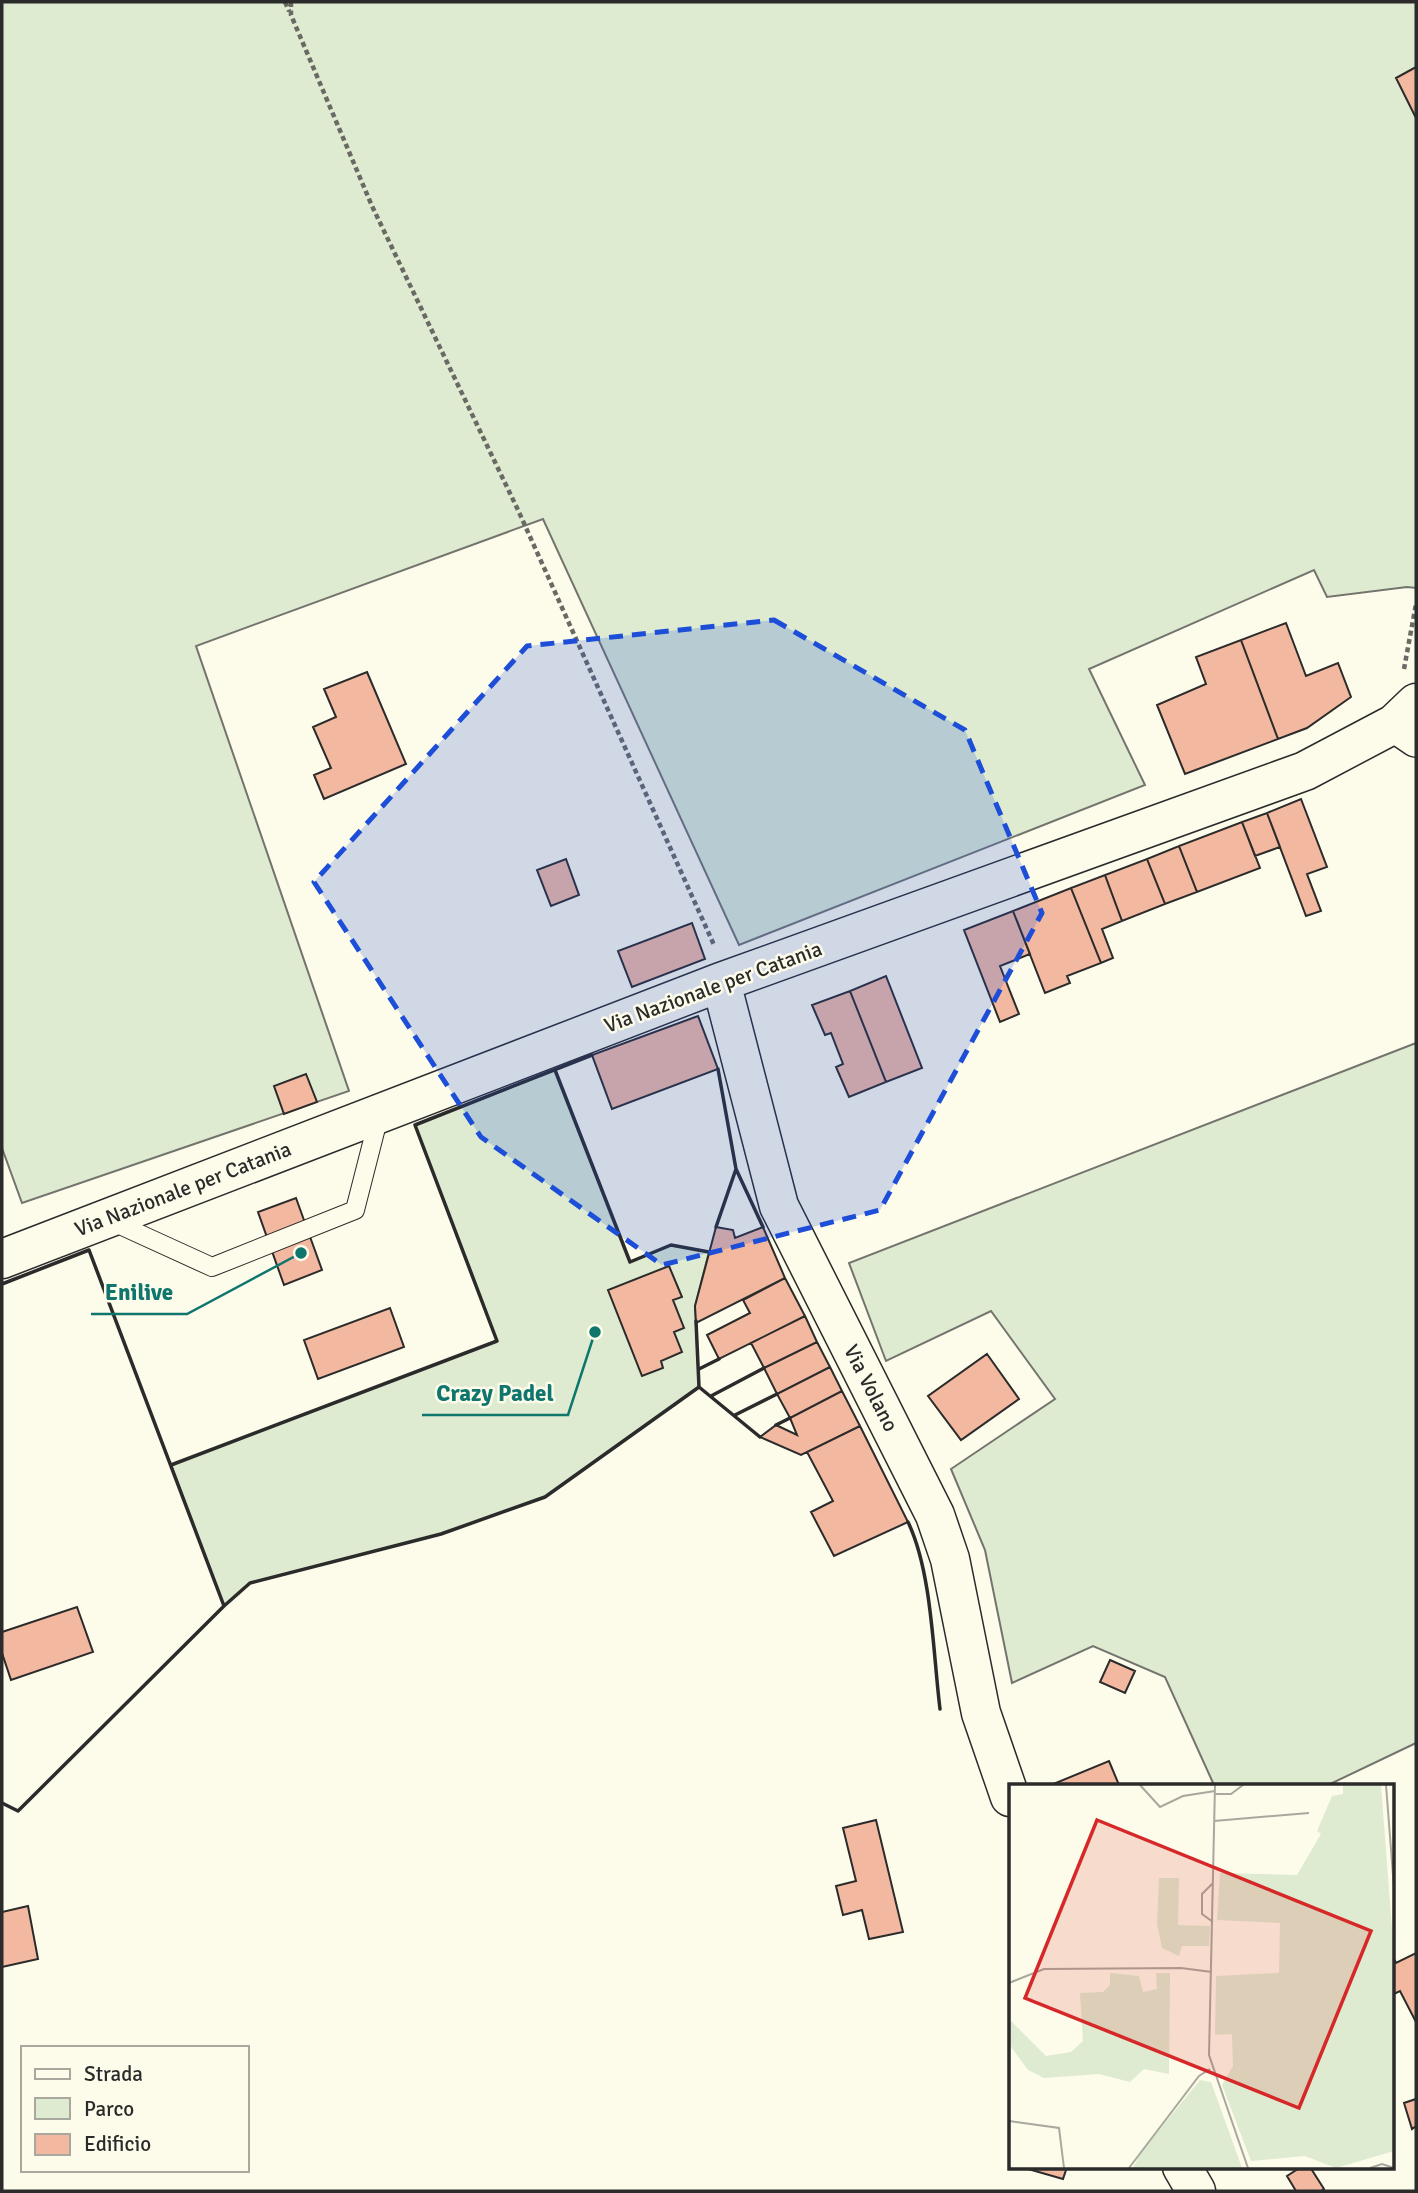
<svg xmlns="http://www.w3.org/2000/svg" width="1418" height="2193" font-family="Signika,sans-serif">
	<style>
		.green { fill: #deebd1; stroke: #74746e; stroke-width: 2 }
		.building { fill: #f2b8a0; stroke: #2b2b2b; stroke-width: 2 }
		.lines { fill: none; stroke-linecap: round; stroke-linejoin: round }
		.lane-casing { stroke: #2b2b2b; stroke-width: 20 }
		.street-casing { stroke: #2b2b2b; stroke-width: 38 }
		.secondary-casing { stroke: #2b2b2b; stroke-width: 41 }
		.path { stroke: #6a6964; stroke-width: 4.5; stroke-dasharray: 5 3.5; stroke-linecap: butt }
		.lane { stroke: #fdfbea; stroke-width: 18 }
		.street { stroke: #fdfbea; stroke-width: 35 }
		.secondary { stroke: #fdfbea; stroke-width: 38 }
		.wall { stroke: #2b2b2b; stroke-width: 3.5 }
		.marked { fill: #1d4ed8; fill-opacity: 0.2; stroke: #1d4ed8; stroke-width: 5; stroke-dasharray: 14 9; stroke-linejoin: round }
		.labels { text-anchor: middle; stroke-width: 5; stroke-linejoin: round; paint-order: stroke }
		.street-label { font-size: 21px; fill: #2b2b2b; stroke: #fdfbea }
		.inset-road { fill: none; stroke: #a9a89e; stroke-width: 2 }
		.view { fill: #d62828; fill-opacity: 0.15; stroke: #d62828; stroke-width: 3.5 }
		.inset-edge { fill: none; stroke: #2b2b2b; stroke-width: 3.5 }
		.leader { fill: none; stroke: #0f766e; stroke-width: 2.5 }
		.callout-dot { fill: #0f766e; stroke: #fdfbea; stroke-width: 2.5 }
		.callout-label { font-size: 23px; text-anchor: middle; font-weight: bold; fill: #0f766e; stroke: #fdfbea; stroke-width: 5; stroke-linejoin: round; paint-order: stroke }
	</style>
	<rect width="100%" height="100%" fill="#fdfbea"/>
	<path class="green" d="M2,2H1416V588L1407,587L1327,597L1314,570L1089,669L1145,785L739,945L543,519L196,646L349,1091L22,1203L2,1148Z
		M1416,1043V1743L1328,1785H1214L1165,1677L1093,1646L1012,1683L985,1550L951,1469L1055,1399L991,1311L886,1361L849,1263Z
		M555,1070L630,1262L671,1245L709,1252L695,1306L699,1387L545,1497L441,1534L250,1583L224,1606L171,1465L497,1341L415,1125Z"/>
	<path class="building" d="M1416,67V118L1396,78Z
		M1286,623L1306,676L1338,663L1351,697L1307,728L1278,739L1241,640Z
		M1241,640L1278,739L1185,774L1157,705L1206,684L1196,657Z
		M367,672L406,764L324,799L314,775L331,768L313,727L336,717L324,689Z
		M1301,799L1327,867L1307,874L1321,911L1306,916L1267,813Z
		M1267,813L1280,847L1255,856L1242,822Z
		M1242,822L1260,868L1197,892L1179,846Z
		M1179,846L1197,892L1165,904L1147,859Z
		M566,859L579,895L551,906L537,870Z
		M1147,859L1165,904L1122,921L1105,875Z
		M1105,875L1122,921L1102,929L1113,958L1101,963L1071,888Z
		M1071,888L1101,963L1067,976L1070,983L1045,993L1013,911Z
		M1013,911L1030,954L1000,966L1019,1014L1000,1022L964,930Z
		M692,923L705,959L632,987L618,951Z
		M886,976L922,1068L886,1082L850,991Z
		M850,991L886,1082L849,1097L836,1067L843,1064L831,1033L825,1035L812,1005Z
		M698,1016L718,1069L612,1109L592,1055Z
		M306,1074L317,1102L284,1114L274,1086Z
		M296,1198L322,1270L284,1285L258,1212Z
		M716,1227L733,1230L735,1238L763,1227L785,1278L696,1323L695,1306Z
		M669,1266L682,1297L673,1300L684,1328L674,1332L682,1352L661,1361L663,1368L642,1376L608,1290Z
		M785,1278L805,1316L719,1359L707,1335L750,1313L743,1300Z
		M390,1308L404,1347L318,1379L304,1340Z
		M805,1316L817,1342L764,1368L751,1343Z
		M817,1342L830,1367L777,1394L764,1368Z
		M987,1354L1019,1399L961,1440L928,1396Z
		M830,1367L842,1391L790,1418L777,1394Z
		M842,1391L860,1426L801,1455L760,1437L776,1425L797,1435L790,1418Z
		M860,1426L908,1522L834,1556L811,1512L833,1501L807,1452Z
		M77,1607L93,1652L11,1680L2,1653V1632Z
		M1110,1660L1135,1671L1125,1693L1100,1682Z
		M1109,1761L1119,1785H1051Z
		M876,1820L903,1932L869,1939L862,1910L843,1915L836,1886L856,1881L843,1828Z
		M28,1906L38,1959L2,1967V1912Z
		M1416,1953V2022L1400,1991L1392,1995V1955L1396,1963Z
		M1416,2099V2126L1412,2129L1404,2103Z
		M1028,2167H1067L1063,2179L1028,2169Z
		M1301,2167H1310L1324,2189L1321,2191H1296L1287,2176Z"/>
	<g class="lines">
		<defs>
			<path id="lane" d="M109,1220L212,1267L355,1210L379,1116"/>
			<path id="street" d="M1394,724L1416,739"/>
			<path id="secondary" d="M721,982L779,1206L935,1515L950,1559L981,1713L1010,1797
				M2,1259L721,982L1305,771L1394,724L1416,703
				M1182,2167L1196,2191"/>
		</defs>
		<use href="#lane" class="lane-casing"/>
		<use href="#street" class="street-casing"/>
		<use href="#secondary" class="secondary-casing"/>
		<path class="path" d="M285,2L289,11
			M291,2V15L372,206L518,510L714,945
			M1404,669L1416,604"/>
		<use href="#lane" class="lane"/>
		<use href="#street" class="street"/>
		<use href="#secondary" class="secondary"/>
		<path class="wall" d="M718,1069L736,1169L763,1227
			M555,1070L630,1262L671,1245L709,1252
			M716,1227L736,1169
			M2,1284L89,1250L224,1606
			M699,1369L719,1359
			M699,1387L760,1437
			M711,1396L764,1368
			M735,1415L777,1394
			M776,1425L790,1418
			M171,1465L497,1341L415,1125L592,1055
			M908,1522C932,1572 933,1653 940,1709
			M2,1803L18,1811L224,1606L250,1583L441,1534L545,1497L699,1387L696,1321"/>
	</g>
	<path class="marked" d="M774,620L965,730L1042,913L880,1210L662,1265L481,1137L314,882L527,646Z"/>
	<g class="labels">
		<g class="street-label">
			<text transform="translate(713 987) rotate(-20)" y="7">Via Nazionale per Catania</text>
			<text transform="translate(183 1189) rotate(-21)" y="7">Via Nazionale per Catania</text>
			<text transform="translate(871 1388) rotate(63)" y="7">Via Volano</text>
		</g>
	</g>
	<g transform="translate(1009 1784)">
		<rect width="385" height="385" fill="#fdfbea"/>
		<path d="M334,1H372L385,171V367L327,384L296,372L242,377L213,301L224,282L223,250L206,251L207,192L270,189L271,139L208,136L211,89L288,91L312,50L308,47L323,12L334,10ZM150,94H170L169,141L201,142L200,162H173L170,172L153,164L148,140ZM101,189L130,192L134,208L148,205L147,189H161L160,290L135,285L121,298L90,290L35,294L19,286L0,260V235L37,272L62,268L74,257L71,209L94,208L101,201ZM191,296L202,298L233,384H124L132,368Z" fill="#deebd1"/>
		<path class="inset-road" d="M131,1L151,23L174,12L206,7M206,1L200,271L239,384M377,1L385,104M206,10H222L234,1M205,37L300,29M204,138L193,130V110L204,99M0,199L35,185L172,184L203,188M0,337L50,344L55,384M120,384L190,292L201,285M361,384L373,380L385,384"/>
		<path class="view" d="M88,36L362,147L290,324L16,214Z"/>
		<rect width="385" height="385" class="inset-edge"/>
	</g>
	<path class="leader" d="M301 1253L187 1314H91M595 1332L568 1415H422"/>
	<g class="callout-dot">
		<circle cx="301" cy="1253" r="7"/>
		<circle cx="595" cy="1332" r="7"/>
	</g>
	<g class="callout-label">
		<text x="139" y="1300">Enilive</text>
		<text x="495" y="1401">Crazy Padel</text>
	</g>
	<rect width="1418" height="2193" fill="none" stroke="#2b2b2b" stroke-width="7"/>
	<rect x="21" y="2046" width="228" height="126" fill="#fdfbea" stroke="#a9a89e" stroke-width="2"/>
	<rect x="35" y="2069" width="35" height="10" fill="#fdfbea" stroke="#a9a89e" stroke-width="2"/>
	<text x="84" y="2081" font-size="21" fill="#2b2b2b">Strada</text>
	<rect x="35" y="2098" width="35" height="21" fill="#deebd1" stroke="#a9a89e" stroke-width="2"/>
	<text x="84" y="2116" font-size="21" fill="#2b2b2b">Parco</text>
	<rect x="35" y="2134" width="35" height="21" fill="#f2b8a0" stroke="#a9a89e" stroke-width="2"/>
	<text x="84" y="2151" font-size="21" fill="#2b2b2b">Edificio</text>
</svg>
